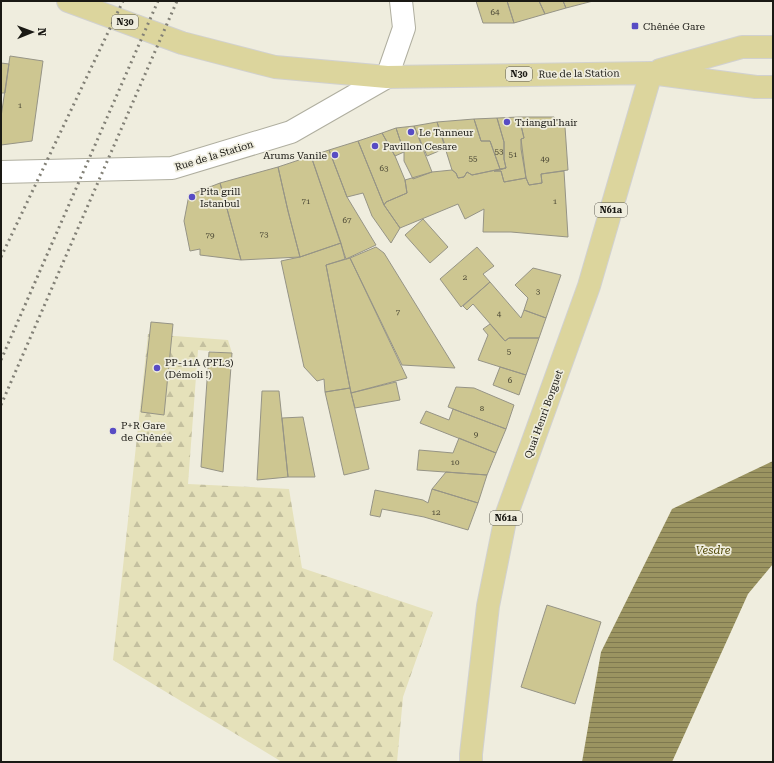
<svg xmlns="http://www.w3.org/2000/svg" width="774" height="763" font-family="'Roboto Serif',serif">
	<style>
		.forest { fill: url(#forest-firs) }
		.water { fill: url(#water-rules) }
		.building { fill: #cdc691; stroke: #969486 }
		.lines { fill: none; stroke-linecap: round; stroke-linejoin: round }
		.minor-casing { stroke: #afae9f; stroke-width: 24 }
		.major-casing { stroke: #d1d1d0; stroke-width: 24 }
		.minor { stroke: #fff; stroke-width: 22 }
		.major { stroke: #dcd59d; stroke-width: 22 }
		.rail { stroke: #828076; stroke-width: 3; stroke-dasharray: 2 4; stroke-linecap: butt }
		.poi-dot { fill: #584cc4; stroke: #efedde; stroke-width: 1.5 }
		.labels { text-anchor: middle; stroke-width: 3.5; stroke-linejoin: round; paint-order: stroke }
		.number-label { font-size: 8px; fill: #474433 }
		.shield { fill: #efedde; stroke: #5a5951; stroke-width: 1 }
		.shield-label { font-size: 9px; font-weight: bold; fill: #1a1914 }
		.poi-label { font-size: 10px; fill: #1a1914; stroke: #efedde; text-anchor: start }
		.street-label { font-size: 10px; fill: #1a1914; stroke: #efedde }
		.water-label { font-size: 11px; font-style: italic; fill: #534b09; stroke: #efedde }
	</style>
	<defs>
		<pattern id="forest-firs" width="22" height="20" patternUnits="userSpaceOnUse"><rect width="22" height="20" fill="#e5e1ba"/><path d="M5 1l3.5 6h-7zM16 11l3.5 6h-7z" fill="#c4c09f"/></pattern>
		<pattern id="water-rules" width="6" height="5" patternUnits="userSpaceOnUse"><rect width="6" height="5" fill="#9b9461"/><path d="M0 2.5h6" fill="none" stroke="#7e784f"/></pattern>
	</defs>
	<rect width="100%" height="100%" fill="#efedde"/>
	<path class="forest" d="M148,334L228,340L232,353L198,350L188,484L289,489L302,568L433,612L403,697L397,762H282L113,660Z"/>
	<path class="water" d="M773,461V564L748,594L672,762H582L601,652L672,509Z"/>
	<path class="building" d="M476,1H507L514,23H483Z
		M507,1H539L545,14L514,23Z
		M539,1H563L566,8L545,14Z
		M563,1H593L566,8Z
		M10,56L43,61L32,141L1,145V117Z
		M1,63L9,64L5,93H1Z
		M519,117L524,138L521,139L526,178L504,182L501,171H494L506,168L504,159V142L497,118Z
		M519,117H554L565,127L568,170L541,174L542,183L529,185L526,178L521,149V139L524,138Z
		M497,118L504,142V159L506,168L500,169L490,141H481L474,119Z
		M474,119L481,141H490L500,169L472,175L467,172L464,177L458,178L456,173L452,170L437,122Z
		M437,122L446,148L427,156L414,126Z
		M414,126L432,172L413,179L404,161V152L396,128Z
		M396,128L404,152L395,156L382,133Z
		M382,133L395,156L405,180L407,193L386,202L384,205L358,141Z
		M358,141L384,205L400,228L391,243L372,216L363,193L347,197L329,150Z
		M329,150L347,197L376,245L346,259L311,156Z
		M311,156L341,243L300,257L288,211L278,167Z
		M278,167L288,211L300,257L241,260L220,183Z
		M506,168L494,171H501L504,182L526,178L529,185L542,183L541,174L564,171L568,237L511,232H483L484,209L465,219L458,204L400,228L384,205L386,202L407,193L405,180L432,172L452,170L456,173L458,178L464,177L467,172L472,175Z
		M220,183L241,260L200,255V249L190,251L184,221L189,195Z
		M423,219L448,247L430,263L405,235Z
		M341,243L345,259L326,265L350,388L325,392L324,379L317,381L304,367L281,261L300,257Z
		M376,247L384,253L455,368L402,365L350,258Z
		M477,247L494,266L483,274L490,282L461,307L440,279Z
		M350,258L407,378L351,393L326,265Z
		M533,268L561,275L546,318L524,310L528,298L515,285Z
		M490,282L521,318L524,310L546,318L539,338H509L505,341L473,304L467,310L463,306Z
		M151,322L173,324L164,415L141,412Z
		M490,324L505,341L509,338H539L526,375L478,360L488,335L483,329Z
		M209,352L232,353L223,472L201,467Z
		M500,367L526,375L519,395L493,385Z
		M396,382L400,400L355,408L351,393Z
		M456,387L474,388L514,405L506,429L448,407Z
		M350,388L369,469L344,475L325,392Z
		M262,391H279L288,477L257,480Z
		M453,409L506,429L496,453L420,423L426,411L449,420Z
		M303,417L315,477H288L282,418Z
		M459,438L496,453L487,475L417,470L419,450L453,453Z
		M446,472L487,475L478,503L432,489Z
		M432,489L478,503L468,530L424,517L382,509L380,517L370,515L375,490L423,500L428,503Z
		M547,605L601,622L575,704L521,687Z"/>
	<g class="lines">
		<defs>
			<path id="minor" d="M1,172L172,168L291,132L387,77L404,28L401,1"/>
			<path id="major" d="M68,1L182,43L275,67L387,77L651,73L756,87H773
				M660,70L742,47H773
				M471,762V754L488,606L506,516L589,286L651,73"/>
		</defs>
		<use href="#minor" class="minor-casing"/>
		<use href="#major" class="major-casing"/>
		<use href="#minor" class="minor"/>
		<use href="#major" class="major"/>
		<path class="rail" d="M1,257L123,1
			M1,360L158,1
			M1,405L177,1"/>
	</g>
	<g class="poi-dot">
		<rect x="631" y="22" width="8" height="8" rx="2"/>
		<circle cx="507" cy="122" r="4"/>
		<circle cx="411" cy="132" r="4"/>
		<circle cx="375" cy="146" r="4"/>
		<circle cx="335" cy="155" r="4"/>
		<circle cx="192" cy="197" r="4"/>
		<circle cx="157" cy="368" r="4"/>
		<circle cx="113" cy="431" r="4"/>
	</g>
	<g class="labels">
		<g class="number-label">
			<text x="495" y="15">64</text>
			<text x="20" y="108">1</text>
			<text x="499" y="154">53</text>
			<text x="513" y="157">51</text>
			<text x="473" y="161">55</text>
			<text x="545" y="162">49</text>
			<text x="384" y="171">63</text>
			<text x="306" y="204">71</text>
			<text x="555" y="204">1</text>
			<text x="347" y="223">67</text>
			<text x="264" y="237">73</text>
			<text x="210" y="238">79</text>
			<text x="465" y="280">2</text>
			<text x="538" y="294">3</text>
			<text x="398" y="315">7</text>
			<text x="499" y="317">4</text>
			<text x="509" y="354">5</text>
			<text x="510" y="383">6</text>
			<text x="482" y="411">8</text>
			<text x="476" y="437">9</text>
			<text x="455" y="465">10</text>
			<text x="436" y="515">12</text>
		</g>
		<g class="shield">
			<rect x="112" y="15" width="26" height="14" rx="3"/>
			<rect x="506" y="67" width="26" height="14" rx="3"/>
			<rect x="595" y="203" width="32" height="14" rx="3"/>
			<rect x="490" y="511" width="32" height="14" rx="3"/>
		</g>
		<g class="shield-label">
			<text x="125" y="25">N30</text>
			<text x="519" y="77">N30</text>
			<text x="611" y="213">N61a</text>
			<text x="506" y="521">N61a</text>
		</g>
		<g class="poi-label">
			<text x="643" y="30">Chênée Gare</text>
			<text x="515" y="126">Triangul'hair</text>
			<text x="419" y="136">Le Tanneur</text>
			<text x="383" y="150">Pavillon Cesare</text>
			<text x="327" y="159" text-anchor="end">Arums Vanile</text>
			<text x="200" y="195">Pita grill<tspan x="200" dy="12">Istanbul</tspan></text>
			<text x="165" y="366">PP-11A (PFL3)<tspan x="165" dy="12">(Démoli !)</tspan></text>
			<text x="121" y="429">P+R Gare<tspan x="121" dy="12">de Chênée</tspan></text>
		</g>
		<g class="street-label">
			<text transform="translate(579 73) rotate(-1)" y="4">Rue de la Station</text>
			<text transform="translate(214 155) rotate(-17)" y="4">Rue de la Station</text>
			<text transform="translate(543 414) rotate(-70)" y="4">Quai Henri Borguet</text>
		</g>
		<g class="water-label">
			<text x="713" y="554">Vesdre</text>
		</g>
	</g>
	<rect width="774" height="763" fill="none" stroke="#1a1914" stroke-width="4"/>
	<g transform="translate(32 32) rotate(89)" stroke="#efedde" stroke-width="3" paint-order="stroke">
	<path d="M0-3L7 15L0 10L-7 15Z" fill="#1a1914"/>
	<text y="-6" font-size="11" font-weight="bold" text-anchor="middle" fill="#1a1914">N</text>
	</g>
</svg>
